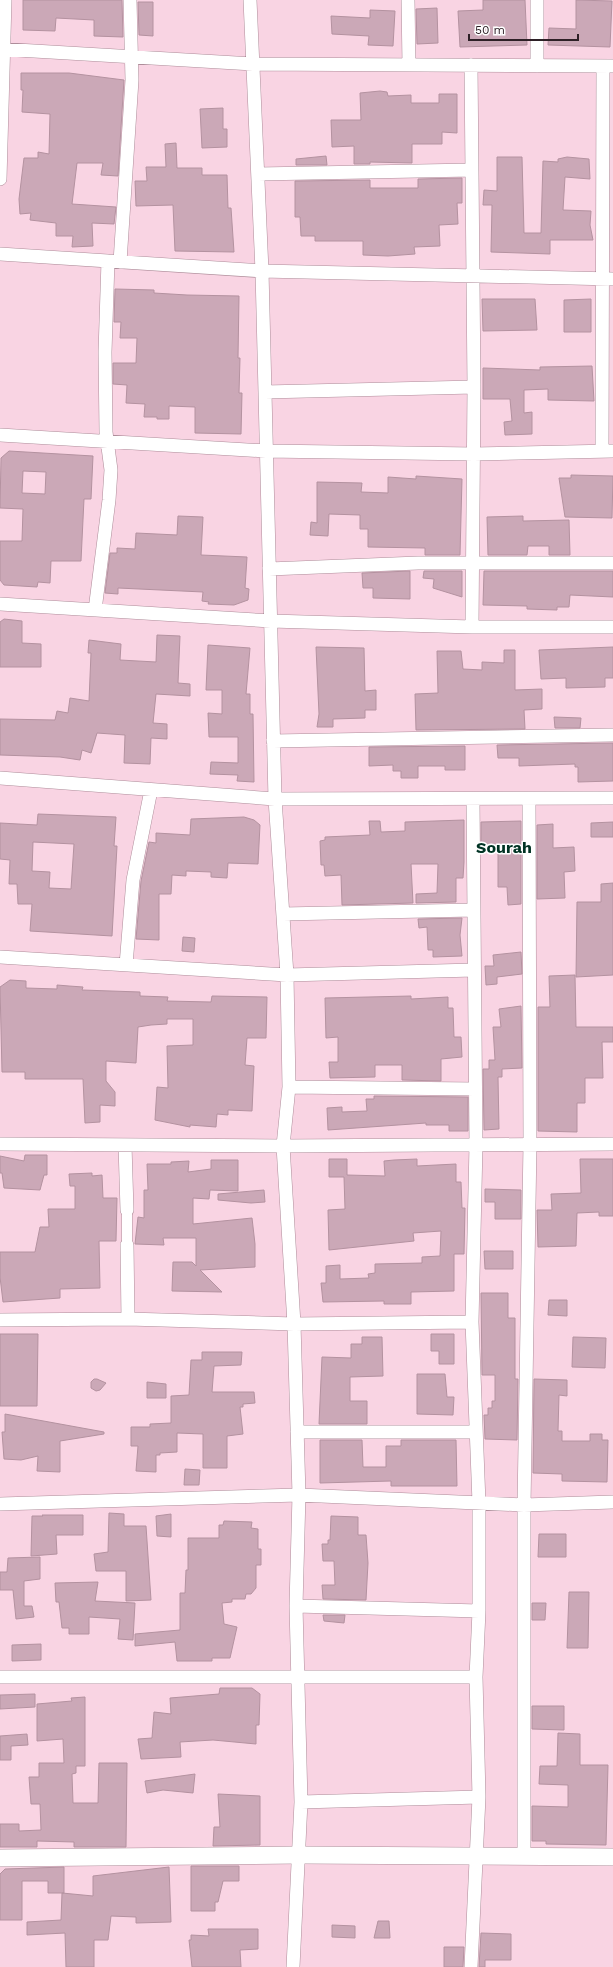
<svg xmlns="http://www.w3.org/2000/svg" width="613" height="1967" font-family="'Work Sans',sans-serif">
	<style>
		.building { fill: #cba8b7; stroke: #b492a0; fill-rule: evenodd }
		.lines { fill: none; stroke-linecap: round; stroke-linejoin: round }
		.pedestrian-casing { stroke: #ae8d9a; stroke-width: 11 }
		.minor-casing { stroke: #ae8d9a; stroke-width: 14 }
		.tertiary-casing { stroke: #ae8d9a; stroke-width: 18 }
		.pedestrian { stroke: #fff; stroke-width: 10 }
		.minor { stroke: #fff; stroke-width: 13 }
		.tertiary { stroke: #fff; stroke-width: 17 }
		.labels { text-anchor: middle; stroke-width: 3; stroke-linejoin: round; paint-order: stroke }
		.district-label { font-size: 16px; font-weight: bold; fill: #003324; stroke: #fff }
	</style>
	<rect width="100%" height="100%" fill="#f9d4e3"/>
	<path class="building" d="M23,0H122L123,37L94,36V20L56,18L55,31L23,30Z
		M483,0H525L527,45L460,47L458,11L483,10Z
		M576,0L612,1L610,47L548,45L549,28L576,29Z
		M138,2H153V36L139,35Z
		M437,8L438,43L417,44L416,9Z
		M370,10L395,11L393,46L368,45L369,36L332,34L331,16L370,18Z
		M21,73H69L124,80L118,176L101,175L103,163H77L72,204L116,207L114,224L92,223L93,246L72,247L73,236H56V223L30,220L31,213L20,214L19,199L24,158H38V152L49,154L50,114L22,112L23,90H21Z
		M380,91L387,92L388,96L411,95V103H439V94H457V133L442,132V144H412V163L370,162V164H354V146L332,147L331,120H361L360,93Z
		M223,108V129H227V147L202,148L200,109Z
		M176,143L177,168H202V175H227L228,208H231L234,252L175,251L173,205L136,206L135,181H147L146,167H166L165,144Z
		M326,156L327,165H296V159Z
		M497,157H522L524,233H541L543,161L558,162V159L567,157L589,159L590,179L565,177L563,210L591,211L590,225L593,240H550V254L491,252L492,205H483L484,190L497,191Z
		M462,178V203H457L458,224L439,225L440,246L414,247L415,254L388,256L363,255V241H315V236H301L300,217H295V181L370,180V188H418V179Z
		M115,289L154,290V293L187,295L239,296L238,358H240L239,393H242L241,434L195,433V407L169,406V419H157V417H144L145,404L126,403L127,385L113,384V363H136L137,338H120L121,322H114Z
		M482,299H535L537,330L483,331Z
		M591,299V332H564V300Z
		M592,366L594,401L548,400V389L524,390V413L532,412V434L505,435L504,422L512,421L510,399H483V368L540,370V367Z
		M9,451L93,456L91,499H84L81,561H51L50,583L38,582L37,587L4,585L0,580V541H22L23,509L0,508L1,458ZM23,471L46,472L45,494L22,493Z
		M571,475L613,476L612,518L565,517L559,478H571Z
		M416,476L462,479L460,555H425V548L368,547V529H360V515L329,514L328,536L310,535L311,522L317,523V482L362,483L361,492L388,493V477L416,479Z
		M178,516L203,517L201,555L247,557L245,588L249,589L248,600L234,605L208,604L209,602L202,601L203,592L118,588V594L105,593L110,553H117V548L135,549L136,533L177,535Z
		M523,516V521L569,520L570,555H549V546H528L527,555H488L487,517Z
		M410,571V599L373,598V588H363L362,573Z
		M424,571H462V597L433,588L434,579L423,578Z
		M484,571H613V597L570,595L569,607H557V610L527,609V606L483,605Z
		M4,619L22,621V643L41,644V667H0V622Z
		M157,635L180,636L178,683L190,684V696L156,694L153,723L167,724V739L151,738L150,764L124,763L125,735L97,733L91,753L82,750L80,760L60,757L0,755V719L55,720L57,711L68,713L70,698L89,701L91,653H88L89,640L121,644L120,660L156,662Z
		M208,645L250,648L246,694H250V714H253L254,782L237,781L238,775L210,774L211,762L238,763V737H209L208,713L222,714V690H206Z
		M316,647L364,648L365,691L376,690V710H365V718L333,719V727H317L319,714Z
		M613,647V678H605V687L566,688V678L541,679L539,650Z
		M504,650H515V690L542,689V709L524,710L525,729L416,730L415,694L438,693L437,651H461L463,669L482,670V662L504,663Z
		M554,717L581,718L580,728H555Z
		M613,743V781L578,782V767H575V764L519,766V758H498L497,745Z
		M465,746V770H445V766H418V778H401V771H393V765L369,766V747Z
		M38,814L116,817L114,846H117L112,936L30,931L32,904H18L17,884H9L10,860L0,859V823L37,825ZM33,842L74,844L71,889L49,888L50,872L32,871Z
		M244,817L254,820L260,825L258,864L228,863L227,878L211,877V872L186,871V876L172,875L171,894H159V940L136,939L141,881L149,842L156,843V833L190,835L191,819Z
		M464,820V862L463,878H456V902L416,903V894L437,893L438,864H411L413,903L342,905L341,875L325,876L324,865H321L320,841L325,840V837L370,835L369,821H380L381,832L405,831V822Z
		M521,821V904L508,905L507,887H498V849H481V822Z
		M613,822V837H591V823Z
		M553,824V848L574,847L575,871L564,872L565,898L537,899V825Z
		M613,883V975L576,977L577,902H601V884Z
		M462,918L460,935L462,956L433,957V950H428L427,927L419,928L418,919Z
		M183,937L195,938L194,952L182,951Z
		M521,952L522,974L497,977V984L486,985L485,966H494L493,955Z
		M575,975L576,1027H613V1042H602L603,1078H585V1103H577V1132L538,1131V1007H550L549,976Z
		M10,980L26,981V988L57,989V985L69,986L83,987L82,990L140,992V996L168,997L167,1001L211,1002L212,996L267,997L266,1038H247L245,1065L254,1066L252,1111L228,1110V1115L217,1114L216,1127L190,1125V1127L155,1120L157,1087L168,1088L167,1046L193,1045V1019H167V1024L151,1025L138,1027L136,1063L106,1061V1081L115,1092V1106L100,1105V1122L85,1123L83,1079H25V1072H2L0,987Z
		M411,996V999L448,997V1008H453L454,1037H461L462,1057L441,1059V1081L402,1080V1065H375V1077L330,1078L329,1062H338V1037L326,1038L325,998Z
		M521,1006L522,1068L502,1069V1077H498L499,1129L484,1130L483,1069H489V1060H495L493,1027H501L499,1009Z
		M374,1096L468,1097V1131H449V1125H426V1123L328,1130L327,1108L342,1107V1112L367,1111L366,1099H374Z
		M25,1155H47V1175H44L40,1190L4,1188L2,1173H0V1156L24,1161Z
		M329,1159H347V1175L385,1176L384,1161L394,1160L417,1159V1166L456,1164V1182H461L462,1208H465L464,1254H454V1291L411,1292V1304H384V1301L323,1302L321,1283H326V1266L340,1265V1279L369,1278L368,1274L375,1273V1264L422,1263V1257L440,1256L441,1231L413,1233L414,1241L329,1250L328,1210L345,1209L344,1177H329Z
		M580,1159H613V1216H599V1212L577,1213L576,1246L538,1247L537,1210H552L551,1194L581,1193Z
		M211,1160H238V1191L210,1190L209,1199L193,1198V1224L252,1218L255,1244V1267L200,1270L222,1292L172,1291L173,1262H192L196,1266V1238H163L164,1245L135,1244L138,1217L144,1218V1190H148L147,1164H171V1162L189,1161L188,1172L211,1169Z
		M92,1173V1176L102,1175L103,1198H117L116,1241H99L100,1288L60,1289V1298L3,1302L0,1277V1252H35L40,1227H49L48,1209H75V1186H70L69,1174Z
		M485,1189L521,1190V1219H495V1202H485Z
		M264,1190L265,1202L251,1203L218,1200V1194Z
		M484,1251H513V1269H485Z
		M481,1293H508V1318H515V1379H518L517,1440L485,1439L484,1415H488V1408H492V1401H495V1375H482Z
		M549,1300H567V1316L548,1315Z
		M0,1334H38L37,1406H0Z
		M431,1334H454V1364H439V1351H431Z
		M362,1337H382L383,1376L350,1377V1401H367V1424H319L322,1357L351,1358V1344H362Z
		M573,1337L606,1338L605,1368L572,1367Z
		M202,1352H242L241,1365L214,1366L212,1392H254L255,1403L243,1404V1407H240L243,1434L227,1436V1468H203V1434L177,1433V1452L160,1453V1455H156V1472L136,1471L138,1446H131V1427H150V1424L171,1423V1396L189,1395L191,1360H202Z
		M417,1374H445L447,1397H454L453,1415L417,1414Z
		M94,1379H97L106,1383L100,1390L96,1391L91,1388V1382Z
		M534,1379L567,1380V1396L559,1395L558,1431H562V1441H590V1434H602V1440H608L607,1482L562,1481V1474L533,1473Z
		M147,1382L166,1384V1398H147Z
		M5,1414L104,1432V1434L60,1441V1472L37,1471L38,1456L21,1460L4,1459L2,1432H5Z
		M320,1440H362L363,1467H386V1446H401V1440H456L457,1486H391V1481L320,1483Z
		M185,1469L200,1470L199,1485H184Z
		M109,1513L124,1514V1526H146L151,1600L126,1601V1571H96L94,1554L108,1552Z
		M171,1514V1537L157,1536L156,1516Z
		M42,1515H83V1535H56L57,1554L31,1556L32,1516H43Z
		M331,1516L358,1517V1535H366L368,1563L366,1600L323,1599L322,1585H335L334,1561H323L322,1544H328V1540H330Z
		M224,1521L252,1522L251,1528L258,1529V1549H261V1565H256V1588L251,1594H246L245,1599H232V1602L222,1603L224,1624L237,1627L230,1658H212V1661H177L175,1642L135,1646V1634L180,1630V1593H185L186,1570H188V1538H219V1525H223Z
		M539,1534H566V1557H538Z
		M40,1557V1579L24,1581V1606H32L34,1617L16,1619L13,1590H0V1572H7L8,1558Z
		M98,1582L95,1601L135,1603L133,1640L118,1639L120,1619L89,1617V1634H69V1628H62L59,1602H56L55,1583Z
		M569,1592H589L588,1648H567Z
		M532,1603H546L545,1620H532Z
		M323,1615H345L344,1623L324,1621Z
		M41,1644V1660L12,1661V1645Z
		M220,1688H252L260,1694L259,1725H256V1744L213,1740L180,1742L181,1757L141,1759L138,1739L152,1738L154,1712L171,1714L170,1698L219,1694Z
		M35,1694V1707L0,1709V1695Z
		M85,1697V1766H76V1773L72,1774L73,1803H98L99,1763H127L126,1847H74V1842L37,1841V1847H0V1824H19V1831L41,1830L40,1804H31L29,1777H39V1763H64L63,1739L37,1741V1704L72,1701L71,1698Z
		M532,1706H564V1730L532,1729Z
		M558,1733L580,1734V1765H608L606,1845L546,1844V1841H532V1806L568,1807V1785L539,1784L540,1766H557Z
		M27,1734L28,1745L11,1746V1760H0V1736Z
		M195,1774L193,1793L163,1790L147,1793L145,1781Z
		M218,1794L260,1796V1845L213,1846L214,1827H220Z
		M191,1866H239V1881H223L218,1902H215V1911H191Z
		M64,1867V1893H48V1881H22V1920H0V1874L5,1869Z
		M169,1867L171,1922L136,1923V1917L111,1916L108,1940H94V1967H66L65,1933L27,1935V1922L61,1920L62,1893L93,1896V1876Z
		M378,1921H389L390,1938H374Z
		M332,1925L355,1926V1938L332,1937Z
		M208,1929H258V1949L240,1950L241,1967H192L189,1940H191V1935L209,1936Z
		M481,1933L511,1934V1960H485V1967H479Z
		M444,1947H464L463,1967H444Z"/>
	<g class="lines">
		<defs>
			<path id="pedestrian" d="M127,1210V1245"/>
			<path id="minor" d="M250,0L262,271L275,799L287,975L289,1087L283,1146L294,1324L299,1495L296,1606L301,1802L293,1967
				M408,0L409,65
				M0,49L253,64L613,66
				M471,65L474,387L472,627
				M537,66V0
				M258,174L472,170
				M0,179L5,0
				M0,254L262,271L613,279
				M120,262L132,80L130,0
				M265,392L474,387
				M0,435L266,451L474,454L613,451
				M602,451L603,66
				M269,569L418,563H613
				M0,604L271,621L472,627H613
				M95,610L109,500L111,470L106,432L105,352L108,261
				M273,741L613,735
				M0,778L275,799L613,798
				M283,914L473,910
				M0,957L287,975L474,970
				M126,965L133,880L151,790
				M289,1087L475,1089
				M0,1144L283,1146L613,1144
				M125,1145L127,1210
				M127,1245L128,1319
				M0,1320L128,1319L294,1324L472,1322
				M297,1432H476
				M0,1504L299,1495L524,1505L613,1502
				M296,1606L479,1611
				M0,1677H476
				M301,1802L479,1797
				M524,1857V1505L530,1144L529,799
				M471,1967L479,1797L476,1677L479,1611V1503L472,1322L476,1145L473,800"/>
			<path id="tertiary" d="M0,1858L299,1855L613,1857"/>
		</defs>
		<use href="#pedestrian" class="pedestrian-casing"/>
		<use href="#minor" class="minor-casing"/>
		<use href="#tertiary" class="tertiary-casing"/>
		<use href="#pedestrian" class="pedestrian"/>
		<use href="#minor" class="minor"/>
		<use href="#tertiary" class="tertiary"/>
	</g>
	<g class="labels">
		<g class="district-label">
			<text x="504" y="853">Sourah</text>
		</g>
	</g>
	<path d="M469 34v6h109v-6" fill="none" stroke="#2d2026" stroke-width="2"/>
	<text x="475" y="34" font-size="12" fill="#2d2026" stroke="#ffffff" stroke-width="3" paint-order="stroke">50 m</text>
</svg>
